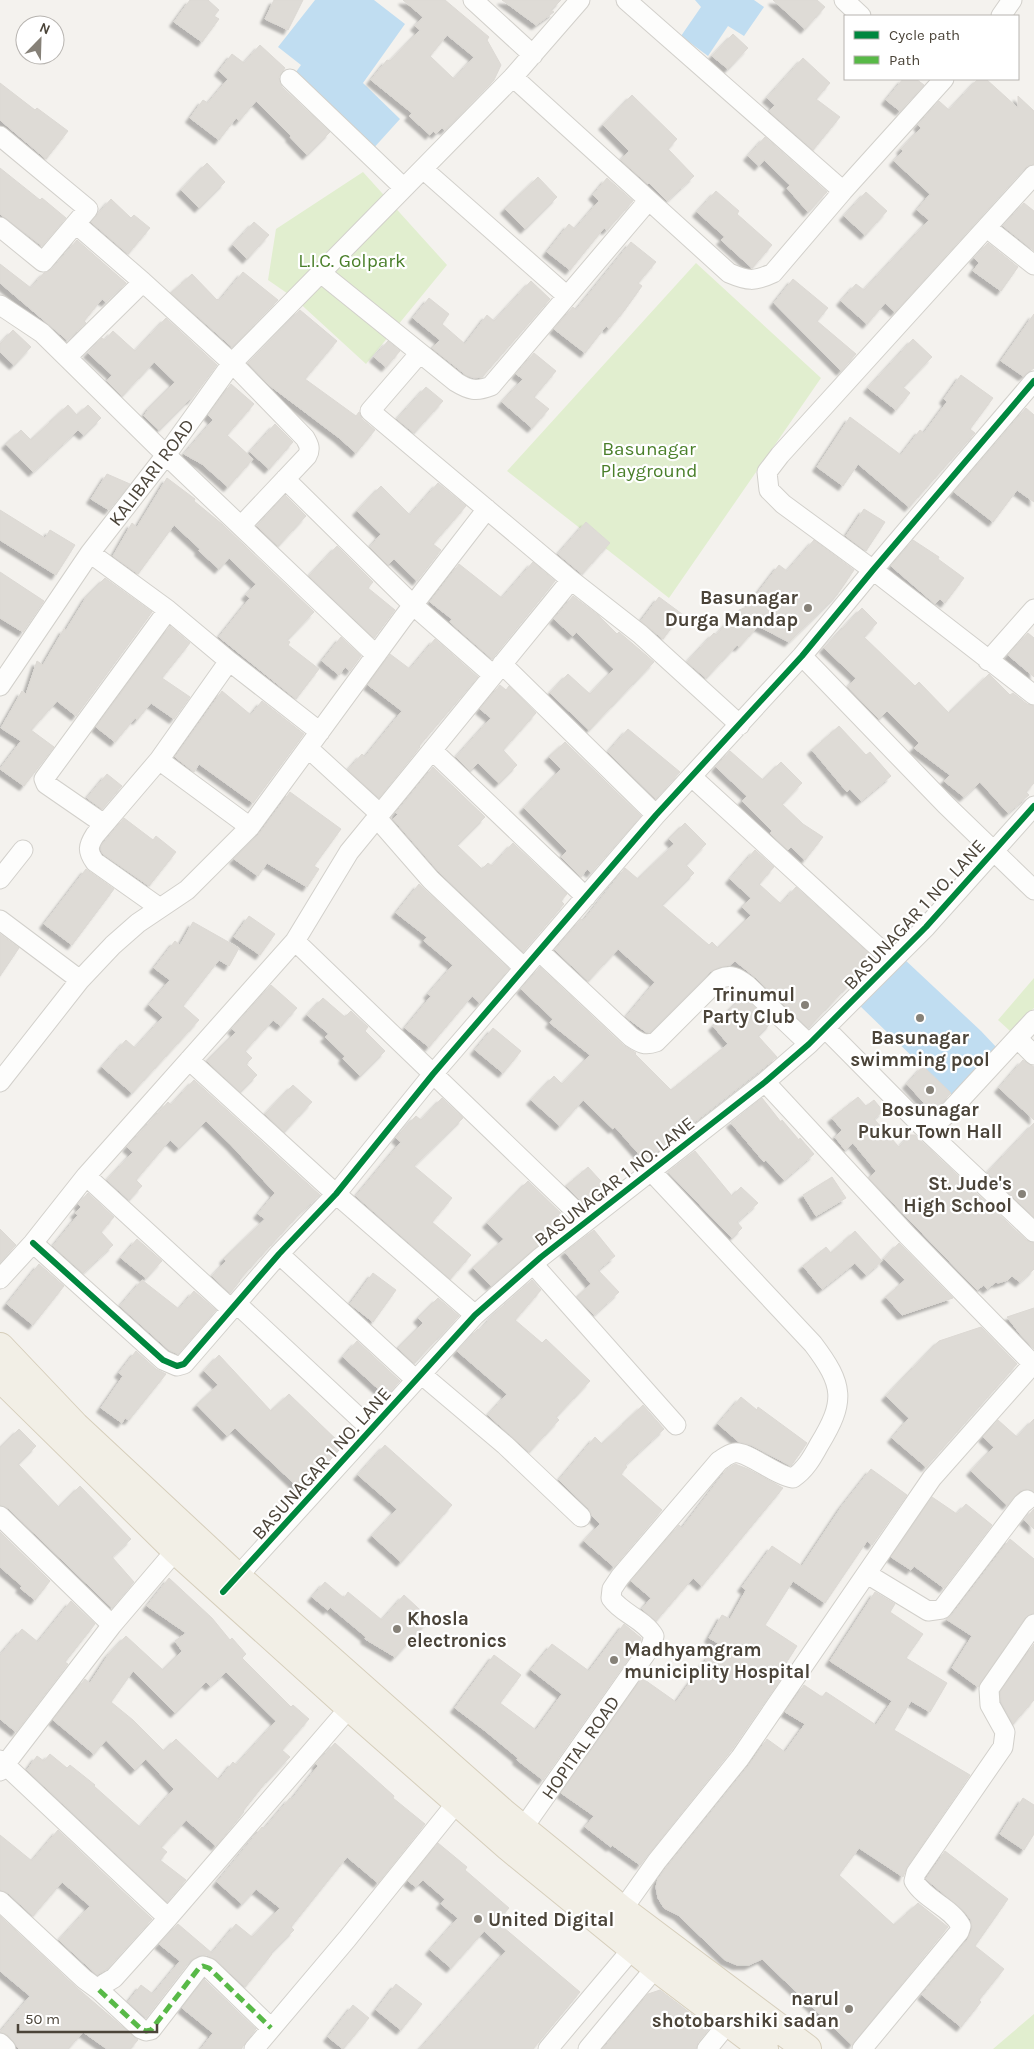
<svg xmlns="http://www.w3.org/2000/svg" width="1034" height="2049" font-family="Karla,sans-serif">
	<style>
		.green { fill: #e1eecf }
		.water { fill: #c0ddf1 }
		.building { fill: #dedbd6; stroke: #dcd9d4; fill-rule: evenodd; filter: url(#shadow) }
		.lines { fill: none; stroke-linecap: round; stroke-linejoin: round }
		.minor-casing { stroke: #d2d0cb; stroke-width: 21 }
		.primary-casing { stroke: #d6cebb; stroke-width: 30 }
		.minor { stroke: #fdfdfc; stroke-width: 19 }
		.primary { stroke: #f2efe6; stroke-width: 28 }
		.quiet { stroke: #58b947; stroke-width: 5; stroke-dasharray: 10 5; stroke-linecap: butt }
		.cycleway-casing { stroke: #fff; stroke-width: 9 }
		.cycleway { stroke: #00873e; stroke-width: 6 }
		.poi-dot { fill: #868178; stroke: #fff; stroke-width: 2 }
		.labels { text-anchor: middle; stroke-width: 4.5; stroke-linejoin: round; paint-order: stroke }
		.park-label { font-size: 19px; fill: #4a7f2a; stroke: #fff }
		.street-label { font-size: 19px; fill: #4b4439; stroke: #fff }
		.poi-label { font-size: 19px; font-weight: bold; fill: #4b4439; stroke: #fff; text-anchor: end }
	</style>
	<defs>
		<filter id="shadow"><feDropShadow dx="-4.5" dy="4.5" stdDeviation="1" flood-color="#0004"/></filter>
	</defs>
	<rect width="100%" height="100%" fill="#f4f2ee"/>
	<path class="green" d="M363,172L447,265L366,364L294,298L268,280L276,229Z
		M696,263L821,378L669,598L507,471Z
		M1034,978V1008L1010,1031L998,1020Z
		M1034,2014V2049H993Z"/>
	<path class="water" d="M315,0H374L405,24L363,83L400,119L371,151L293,76L301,65L278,47Z
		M695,0H754L764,7L744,36L728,26L708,56L681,36L701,7Z
		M903,958L981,1031L998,1049L953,1096L859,1005Z"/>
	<path class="building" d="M190,0H208L219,10L214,16L219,19L202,42L174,22Z
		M274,0H303L288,30L265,19Z
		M403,0H445L489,37L487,40L501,65L494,80L445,130L442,128L436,134L433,131L430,135L409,116L412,113L371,80L387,60L390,61L420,30L415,26L423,17ZM447,35L474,57L454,79L430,56Z
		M502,0H561L551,10L554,12L536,25Z
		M773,0H817L825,7L805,29Z
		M733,34L748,48L728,69L712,56Z
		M260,45L285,68L279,77L282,87L330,132L307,155L290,137L291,136L256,101L239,121L236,118L219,140L190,118L203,100L208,103L228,79L219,71L232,54L244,63Z
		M803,58L830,83L816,99L840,117L813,150L769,111L775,105L767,98Z
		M903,79H916L924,85L900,111L886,100Z
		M978,79H986L1018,108V96L1034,111V164L1026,167L895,312L885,303L867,324L841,301L856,284L864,290L929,220L917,210L930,194L894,161L903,151L901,149L921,128L918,125L939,101L949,110Z
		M0,83L35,110L37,108L68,131L46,159L0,120Z
		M632,95L677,139L668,149L694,176L667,201L649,183L648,184L621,160L629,151L603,125Z
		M765,137L827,192L808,212L787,188L790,185L764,160L759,166L748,156Z
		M207,163L225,182L199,208L181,190Z
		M0,168L40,200L42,198L66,218L42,246L0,214Z
		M538,177L557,197L525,229L505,209Z
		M607,178L633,201L607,230L604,228L570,270L547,252L569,224L575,229L599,201L593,195Z
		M716,191L739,211L737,214L772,245L752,268L721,240L725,237L697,212Z
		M866,192L887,211L865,235L844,216Z
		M111,199L131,218L134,215L150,228L128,254L91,222Z
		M1024,203L1034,211V251L1003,226Z
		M254,222L269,235L247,259L233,245Z
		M77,240L126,283L106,302L102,299L84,321L86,323L67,340L0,283V264L31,288L44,273L52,269Z
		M631,242L656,262L638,283L642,286L624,311L609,329L606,326L585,353L554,329L573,307L576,310Z
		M988,243L1018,267L1001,291L973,271L979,263L974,258Z
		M243,272L278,300L232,347L171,293L192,274L217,300L218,299L220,300Z
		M793,279L828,308L817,321L856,354L841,371L774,303Z
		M531,281L550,299L482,377L474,378L466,375L432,348L440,340L413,318L429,298L449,314L442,324L465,344L487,315L494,321Z
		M300,310L337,341L305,379L356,416L359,412L362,419L375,430L356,453L338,437L269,385L248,363Z
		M1034,314V368L1023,376L1001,361Z
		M166,318L217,365L191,400L190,399L159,430L144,416L150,407L175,382L154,362L122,396L107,381L112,375L88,353L102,338L105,340L113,331L135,351Z
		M13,330L31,347L14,365L0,352V344Z
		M913,339L932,357L903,387L910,393L896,410L868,388Z
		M388,341L400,351L386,367L374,357Z
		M534,353L556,371L534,397L549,409L532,428L502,402L523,379L516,374Z
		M961,375L993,398L970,429L975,433L909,507L858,464L843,486L817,467L850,417L901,455L920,430L924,433L947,402L944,399Z
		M231,384L254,404L227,435L253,459L228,487L202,464L184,454L213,420L208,415Z
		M426,387L443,401L414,433L397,419Z
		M68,405L77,415L88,405L101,418L84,435L78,430L33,472L6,444L21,430L31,440Z
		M1026,408L1034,415V502L1017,490L993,522L954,492Z
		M275,424L293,442L269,469L250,452Z
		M107,474L130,484L109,510L91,499Z
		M167,478L195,499L194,501L222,524L314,612L287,640L290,642L288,645L319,669L296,699L219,637L250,598L246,595L256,584L229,558L219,569L199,551L200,549L174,525L138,574L113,556L132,523L137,527Z
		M438,483L466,506L433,544L441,550L417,581L394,559L388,565L370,547L381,534L357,511L381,486L410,515Z
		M285,495L306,516L278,546L257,526Z
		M864,509L885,522L866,551L846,536Z
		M0,510L45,538L50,530L75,545L56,575L0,540Z
		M586,522L610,543L582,574L558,554Z
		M814,540L854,570L837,595L789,642L758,626L739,647L737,645L706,678L687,662L714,633L716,635L739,610L747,607L779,565L787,571Z
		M913,540L939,557L938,559L964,578L945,603L940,599L935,604L891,566Z
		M337,546L373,582L368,588L395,610L374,638L309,576Z
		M533,562L555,581L492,659L450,622L452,619L430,602L459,564L502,598Z
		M0,572L44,601L23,632L0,618Z
		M105,578L152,612L76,716L57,701L31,730L54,747L24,786L0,769L21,741L1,728L22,691L26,694L37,661L43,665L64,629L66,630L87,596Z
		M573,596L598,615L617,634L619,632L654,662L589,730L550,693L568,674L590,694L614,669L576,632L573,636L554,619Z
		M659,597L682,614L663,639L641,621Z
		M862,608L877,623L864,637L915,686L919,682L949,713L989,674L1010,695L1013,693L1027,704L1034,706V783L1026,792L1029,795L1008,813L980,782L964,797L944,781L950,775L914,748L919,743L887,711L879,719L848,687L856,678L824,648Z
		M170,626L190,643L162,678L190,697L174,719L151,703L137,720L135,718L115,742L96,727Z
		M1028,633L1034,638V677L1008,655Z
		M341,637L361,656L350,671L345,667L339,675L322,661Z
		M435,639L478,677L419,746L420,747L379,798L348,770L362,754L365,757L402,711L368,685L390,654L410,669Z
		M500,685L506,690L509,686L536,713L503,750L517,765L499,783L478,763L470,771L456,757L491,718L480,709Z
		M222,691L251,715L262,701L304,734L253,803L199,764L194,772L175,757Z
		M839,726L866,755L870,752L891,776L861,801L850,789L847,792L812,750Z
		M628,729L680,772L656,799L608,752Z
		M565,742L641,816L591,873L587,869L581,877L561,857L567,851L524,808L561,769L549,757Z
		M730,751L763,780L781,762L802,783L782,804L803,824L823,837L805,860L791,847L788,850L770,833L772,831L742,801L747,796L716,767Z
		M433,767L485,817L457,845L482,869L488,863L492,866L513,843L567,894L561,901L564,904L523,952L439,872L393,819L398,814L396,813Z
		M107,774L122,786L102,809L87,798Z
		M290,792L341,829L314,866L319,869L307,887L267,863L258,876L234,859L259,834Z
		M124,818L153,840L156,836L176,852L149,886L103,854L101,850V846Z
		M685,823L706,844L686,865L694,873L662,905L709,945L712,942L718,948L751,915L742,907L751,898L730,879L755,850L774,867L759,884L781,904L796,887L874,958L808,1028L755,977L735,961L730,965L720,967L711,971L650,1032H646L626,1017L655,982L618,949L588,981L555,950L581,919L583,921L625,868L638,879L674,844L669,839Z
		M86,869L114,889L72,945L44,924Z
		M419,884L509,969L480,1003L472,996L429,1047L405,1028L431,996L428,994L453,965L424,941L427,937L396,913Z
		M249,916L275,934L260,955L234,937Z
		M193,922L239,948L229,966L219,960L183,1006L199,1020L132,1093L102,1067L126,1040L135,1048L163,1017L149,1005L170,980L154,968L175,941L180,945Z
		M0,934L19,948L0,976Z
		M540,967L623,1045L636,1053L635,1054L671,1090L728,1044L713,1026L743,996L771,1023L758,1036L777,1057L645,1161L615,1127L613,1129L583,1100L560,1126L531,1100L554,1076L562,1084L590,1055L550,1023L553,1019L521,989Z
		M271,985L297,1008L281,1026L273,1020L245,1051L252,1058L246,1064L257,1075L240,1092L207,1061L236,1032L232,1029Z
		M323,998L345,1017L351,1011L368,1027L365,1031L385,1051L360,1076L343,1059L345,1056L325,1037L329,1034L307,1015Z
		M493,1028L521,1051L503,1073L475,1050Z
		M1023,1060L1034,1067V1120L999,1088Z
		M923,1066L951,1093L932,1112L907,1084Z
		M194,1080L320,1195L301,1212L239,1280L240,1281L230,1293L212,1276L226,1261L224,1259L265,1219L258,1214L275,1193L231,1145L206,1121L179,1148L170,1140L136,1180L142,1186L129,1200L107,1180L133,1152L127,1147L168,1102L171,1105Z
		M293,1085L312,1102L284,1132L265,1114Z
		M858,1097L866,1106L874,1100L883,1111L874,1119L899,1147L910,1135H915L1026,1240L1034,1243V1269L1020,1282L1012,1276L1008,1280L998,1283L996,1282L987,1289L984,1285L977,1290L869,1178L876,1171L853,1143L845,1150L835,1137L842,1130L832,1118Z
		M442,1098L463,1118L414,1166L452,1198L432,1222L471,1255L450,1279L356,1196L401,1142L396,1138L400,1133L416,1116L421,1120Z
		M762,1098L781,1122L782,1120L799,1140L800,1138L814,1154L784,1180L766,1160L764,1162L731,1123Z
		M1034,1123V1217L987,1173Z
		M695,1151L732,1196L741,1187L758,1203L737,1222L742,1228L732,1238L668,1172Z
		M588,1167L609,1190L587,1207L566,1186Z
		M832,1177L846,1198L816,1216L803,1195Z
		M528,1181L569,1221L551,1234L491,1286L473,1268L504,1239L487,1223Z
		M88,1193L114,1217L101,1232L113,1245L83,1273L53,1246L78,1215L75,1213L81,1207L78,1204Z
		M0,1229L16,1245L0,1262Z
		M594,1230L615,1256L598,1270L619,1292L594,1315L577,1297L591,1284L565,1252Z
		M855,1231L882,1261L866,1275L855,1263L822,1289L803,1266L826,1247L831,1253Z
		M137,1239L162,1261L146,1278L121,1258Z
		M899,1243L953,1298L902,1315L886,1297L905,1280L884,1259Z
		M39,1264L64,1286L33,1325L7,1304Z
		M373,1273L396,1290L373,1322L350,1304Z
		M142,1280L179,1309L194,1291L216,1310L178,1354L169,1350L120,1306Z
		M532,1280L541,1290L515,1320L542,1343L546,1339L590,1381L556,1417L559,1420L529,1452L488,1415L507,1394L457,1351L478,1329L480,1330L495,1313Z
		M438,1298L459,1316L414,1363L398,1348L423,1323L418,1318Z
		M1034,1308V1349L1020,1334L1007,1317Z
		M981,1327L1017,1364L926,1467L892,1438L909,1418L886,1396L939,1341Z
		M357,1341L400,1381L386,1396L343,1357Z
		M136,1351L156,1369L166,1374L129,1420L125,1418L122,1423L101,1408L123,1376L119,1373Z
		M219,1355L271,1411L289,1394L342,1445L301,1490L235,1428L227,1436L197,1405L218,1385L204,1371Z
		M741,1397L757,1410L758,1407L807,1443L791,1466L751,1445L739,1442L718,1424Z
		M643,1405L664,1429L625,1465L627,1467L621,1474L662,1510L614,1567L584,1541L600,1524L592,1516L589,1509L559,1480L595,1437L602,1444Z
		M1034,1419V1492L1026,1489L1020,1491L1007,1505L971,1471L994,1447L983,1437L998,1420L1017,1437Z
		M19,1429L36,1446L18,1464L59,1507L80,1486L131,1539L112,1557L134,1582L112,1608L8,1508L0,1505V1448Z
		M385,1445L452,1505L401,1562L372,1536L397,1509L358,1475Z
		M735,1464L748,1469L783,1488L702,1586L693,1578L656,1621L642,1609L651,1598L631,1581L679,1525L682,1528L727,1469Z
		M871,1469L907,1495L872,1545L867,1541L825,1603L793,1581L765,1625L797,1646L781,1671L785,1673L731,1751L640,1865L612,1845L611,1847L585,1827L594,1816L561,1793L642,1678L676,1702L718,1643L709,1638L722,1615L730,1619L746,1590L742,1587L772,1546L802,1566L842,1506Z
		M932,1497L957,1514L966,1504L992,1525L944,1588L914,1566L911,1570L891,1557Z
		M1034,1509V1529L1024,1520Z
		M0,1532L50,1581L35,1600L20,1588L22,1586L0,1567Z
		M1010,1539L1034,1559V1613L1025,1618L978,1687L952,1668L972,1636L946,1619L951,1616Z
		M169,1578L212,1618L230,1640L232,1638L246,1654L242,1658L291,1707L293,1705L309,1719L282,1750L290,1757L265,1783L243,1811L244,1812L216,1846L186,1820L161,1847L167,1852L160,1860L186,1880L167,1902L27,1770L37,1756L44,1761L50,1754L67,1768L70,1765L95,1785L94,1786L140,1827L174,1789L146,1759L135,1770L106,1740L94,1754L53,1720L85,1679L90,1683L109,1654L126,1636L163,1670L182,1651L175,1641L186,1633L147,1606ZM133,1671L175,1713L206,1682L210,1686L226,1672L276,1721L236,1765L233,1762L219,1780L176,1739L164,1751L133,1720L111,1702Z
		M325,1582L344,1598L348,1592L382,1620L404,1595L430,1619L395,1657L365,1639L366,1637L330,1607L328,1610L312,1597Z
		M875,1592L895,1604L890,1612L923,1634L906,1658L947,1683L930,1712L911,1701L894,1730L970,1775L907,1867L903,1877L859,1848L839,1875L894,1925L918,1903L948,1927L852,2045L762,1959L749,1965H737L725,1960L678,1915L664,1908L658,1898L656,1887L658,1879L666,1868L749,1765L767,1739L785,1752L805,1724L785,1712L804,1685L822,1697L826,1692L876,1725L892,1701L830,1661Z
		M71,1601L95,1624L65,1662L68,1664L16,1732L0,1719V1655L22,1629L38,1642Z
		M624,1624L641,1638V1641L543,1780L517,1760L518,1758L484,1730L455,1708L494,1655L521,1675L500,1703L536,1730L562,1694L531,1670L552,1644L589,1671Z
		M1034,1644V1700L1013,1724L1001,1702L1000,1692Z
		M335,1743L394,1796L393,1798L425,1824L378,1883L347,1857L291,1927L294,1930L271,1953L272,1954L245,1987L216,1960L207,1955L198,1956L190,1961L146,2018L128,2002L141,1985L153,1994L180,1961L159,1944L178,1924L212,1953L236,1924L252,1937L280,1908L256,1889L242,1904L217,1882L262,1827L264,1829L290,1798L292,1799L318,1766L316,1764Z
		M1023,1798L1034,1805V1834L1024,1850L1000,1834Z
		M58,1830L152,1919L107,1969L97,1975L59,1940L90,1906L62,1882L33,1916L8,1893L0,1890V1835L32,1861Z
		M438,1843L467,1867L465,1870L509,1908L497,1922L580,1992L533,2049H420L506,1951L484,1931L451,1968L430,1950L458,1918L441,1904L445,1899L423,1880L416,1887L408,1881Z
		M945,1851L1008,1899L975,1946L1004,1969L979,2000L981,2002L961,2027L922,1995L968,1939L972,1929L971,1920L965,1912L926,1879Z
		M0,1916L76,1987L138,2040L130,2049H107L83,2032L68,2049H19L8,2035L0,2032L30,1996L0,1971Z
		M204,1979L256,2029L241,2049H201L213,2033L182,2008Z
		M396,1984L422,2004L401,2030L376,2010Z
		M660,1990L710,2028L698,2042L696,2049H603L648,1994Z
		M353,2005L369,2018L343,2049L328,2037Z"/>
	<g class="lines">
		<defs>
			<path id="minor" d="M473,0L533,55
				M626,0L843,191
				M844,0L861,16
				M1001,16L1012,0
				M513,77L729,273C748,281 754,282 773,273L843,191L944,79
				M290,79L404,188
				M0,136L88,209L43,262L0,227
				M423,169L567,296
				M1034,175L780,455L767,472L769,490L783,504L873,570L1034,695
				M76,224L143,282
				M987,228L1034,265
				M321,273L456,382C469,390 476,392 491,386L648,201
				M0,305L42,333L166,455L376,655
				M420,353L370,411L571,580L640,634L740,725
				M67,357L143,282L232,363L305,438C309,445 311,449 307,456L241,526
				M285,479L413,605L493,675
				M90,553L168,610L229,661L159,760L250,827
				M802,656L946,805L1034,890
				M229,661L320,732
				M988,661L1034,609
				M502,664L656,815
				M0,686L90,553L166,455L232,363L513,77L580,0
				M308,748L379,813
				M432,750L586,897
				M159,760L95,835C88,846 87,851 95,862L160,908
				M692,777L892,960
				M376,817L431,880L523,967
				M104,824L46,784L44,779L168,610
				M0,879L23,850
				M0,920L80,980
				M295,941L586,1221
				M539,951L631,1037C640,1043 645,1046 656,1042L719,979C731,974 737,977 747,985L809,1044
				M826,1029L927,1131L1034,1232
				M1018,1039L1034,1055
				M189,1060L336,1194L475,1315
				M0,1082L80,980L113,945L138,923L187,890L250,827L403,618L487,509
				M765,1082L907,1235L1034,1365
				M927,1131L947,1114L1034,1020
				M86,1176L231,1309
				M33,1243L163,1360L177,1366L184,1364L279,1254L336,1194L433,1074L656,815L802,656L873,570L1034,381
				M279,1254L416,1380
				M533,1264L676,1425
				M0,1279L33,1243L86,1176L295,941L349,852L571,580
				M236,1303L371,1429
				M421,1374L505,1445L581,1517
				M0,1516L112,1625
				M867,1574L928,1611L942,1609L1022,1504L1027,1500
				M229,1586L475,1315L541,1257L765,1082L809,1044L926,927L1034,806
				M0,1760L168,1918
				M0,1771L112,1625L176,1550
				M516,1838L651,1646L654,1636C644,1619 622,1614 611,1598L612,1589L620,1577L719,1461C724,1458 728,1454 734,1453C746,1450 776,1476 793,1478C805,1470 812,1458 819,1445C846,1401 844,1385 813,1344L651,1171
				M0,1901L84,1979L99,1990L104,1984L114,1978L168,1918L350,1707
				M615,1920L657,1861L740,1758L932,1478L1033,1364
				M99,1990L141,2029L146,2031L151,2030L199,1968L203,1966L209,1968L271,2028
				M0,2043L6,2049
				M254,2049L347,1939L458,1801
				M548,2049L633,1948
				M588,2049L656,1967
				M707,2049L729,2022
				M862,2049L959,1932L961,1926C951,1907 925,1900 914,1881L916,1873L1003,1747L1005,1732L990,1705L989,1689L1034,1624"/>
			<path id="primary" d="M0,1347L75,1426L237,1577L502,1812L622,1910L807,2049
				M0,1377L176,1550L350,1707L509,1847L656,1967L764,2049"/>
		</defs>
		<use href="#minor" class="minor-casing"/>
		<use href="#primary" class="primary-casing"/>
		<use href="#minor" class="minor"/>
		<use href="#primary" class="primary"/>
		<path class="quiet" d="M99,1990L141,2029L146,2031L151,2030L199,1968L203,1966L209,1968L271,2028"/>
		<defs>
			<path id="cycleway" d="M33,1243L163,1360L177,1366L184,1364L279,1254L336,1194L433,1074L656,815L802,656L873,570L1034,381
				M223,1592L475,1315L541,1257L765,1082L809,1044L926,927L1034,806"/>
		</defs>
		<use href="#cycleway" class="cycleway-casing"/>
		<use href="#cycleway" class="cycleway"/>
	</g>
	<g class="poi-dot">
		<circle cx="808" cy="608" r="5"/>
		<circle cx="805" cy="1005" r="5"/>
		<circle cx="920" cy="1018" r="5"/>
		<circle cx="930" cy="1090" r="5"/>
		<circle cx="1022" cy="1194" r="5"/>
		<circle cx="397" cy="1629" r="5"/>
		<circle cx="614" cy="1660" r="5"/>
		<circle cx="478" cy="1919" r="5"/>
		<circle cx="849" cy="2009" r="5"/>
	</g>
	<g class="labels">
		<g class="park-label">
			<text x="352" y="267">L.I.C. Golpark</text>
			<text x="649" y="455">Basunagar<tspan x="649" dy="22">Playground</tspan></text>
		</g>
		<g class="street-label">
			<text transform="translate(151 472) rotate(-53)" y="7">KALIBARI ROAD</text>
			<text transform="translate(914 914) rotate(-47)" y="7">BASUNAGAR 1 NO. LANE</text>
			<text transform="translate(614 1181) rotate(-38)" y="7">BASUNAGAR 1 NO. LANE</text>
			<text transform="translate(321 1463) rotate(-48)" y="7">BASUNAGAR 1 NO. LANE</text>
			<text transform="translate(580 1747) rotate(-55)" y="7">HOPITAL ROAD</text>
		</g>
		<g class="poi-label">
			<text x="798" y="604">Basunagar<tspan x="798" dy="22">Durga Mandap</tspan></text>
			<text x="795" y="1001">Trinumul<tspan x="795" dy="22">Party Club</tspan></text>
			<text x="920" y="1044" text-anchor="middle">Basunagar<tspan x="920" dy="22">swimming pool</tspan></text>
			<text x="930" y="1116" text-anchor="middle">Bosunagar<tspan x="930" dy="22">Pukur Town Hall</tspan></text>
			<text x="1012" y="1190">St. Jude's<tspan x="1012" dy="22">High School</tspan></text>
			<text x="407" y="1625" text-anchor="start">Khosla<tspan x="407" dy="22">electronics</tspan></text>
			<text x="624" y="1656" text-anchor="start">Madhyamgram<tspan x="624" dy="22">municiplity Hospital</tspan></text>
			<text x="488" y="1926" text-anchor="start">United Digital</text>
			<text x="839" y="2005">narul<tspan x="839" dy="22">shotobarshiki sadan</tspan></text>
		</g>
	</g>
	<rect x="844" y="15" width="175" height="65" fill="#ffffff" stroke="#b7b4b0"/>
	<rect x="854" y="31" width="25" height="8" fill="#00873e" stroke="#b7b4b0"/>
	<text x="889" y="40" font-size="15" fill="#4b4439">Cycle path</text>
	<rect x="854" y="56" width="25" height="8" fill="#58b947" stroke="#b7b4b0"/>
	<text x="889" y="65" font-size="15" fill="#4b4439">Path</text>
	<g transform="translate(40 40) rotate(23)"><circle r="24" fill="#ffffff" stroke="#b7b4b0"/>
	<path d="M0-4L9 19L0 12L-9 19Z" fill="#868178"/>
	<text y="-8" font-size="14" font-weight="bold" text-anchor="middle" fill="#4b4439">N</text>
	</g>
	<path d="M18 2024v8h139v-8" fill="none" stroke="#4b4439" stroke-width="2.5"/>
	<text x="25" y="2024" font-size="15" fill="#4b4439" stroke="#ffffff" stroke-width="4" paint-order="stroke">50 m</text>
</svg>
